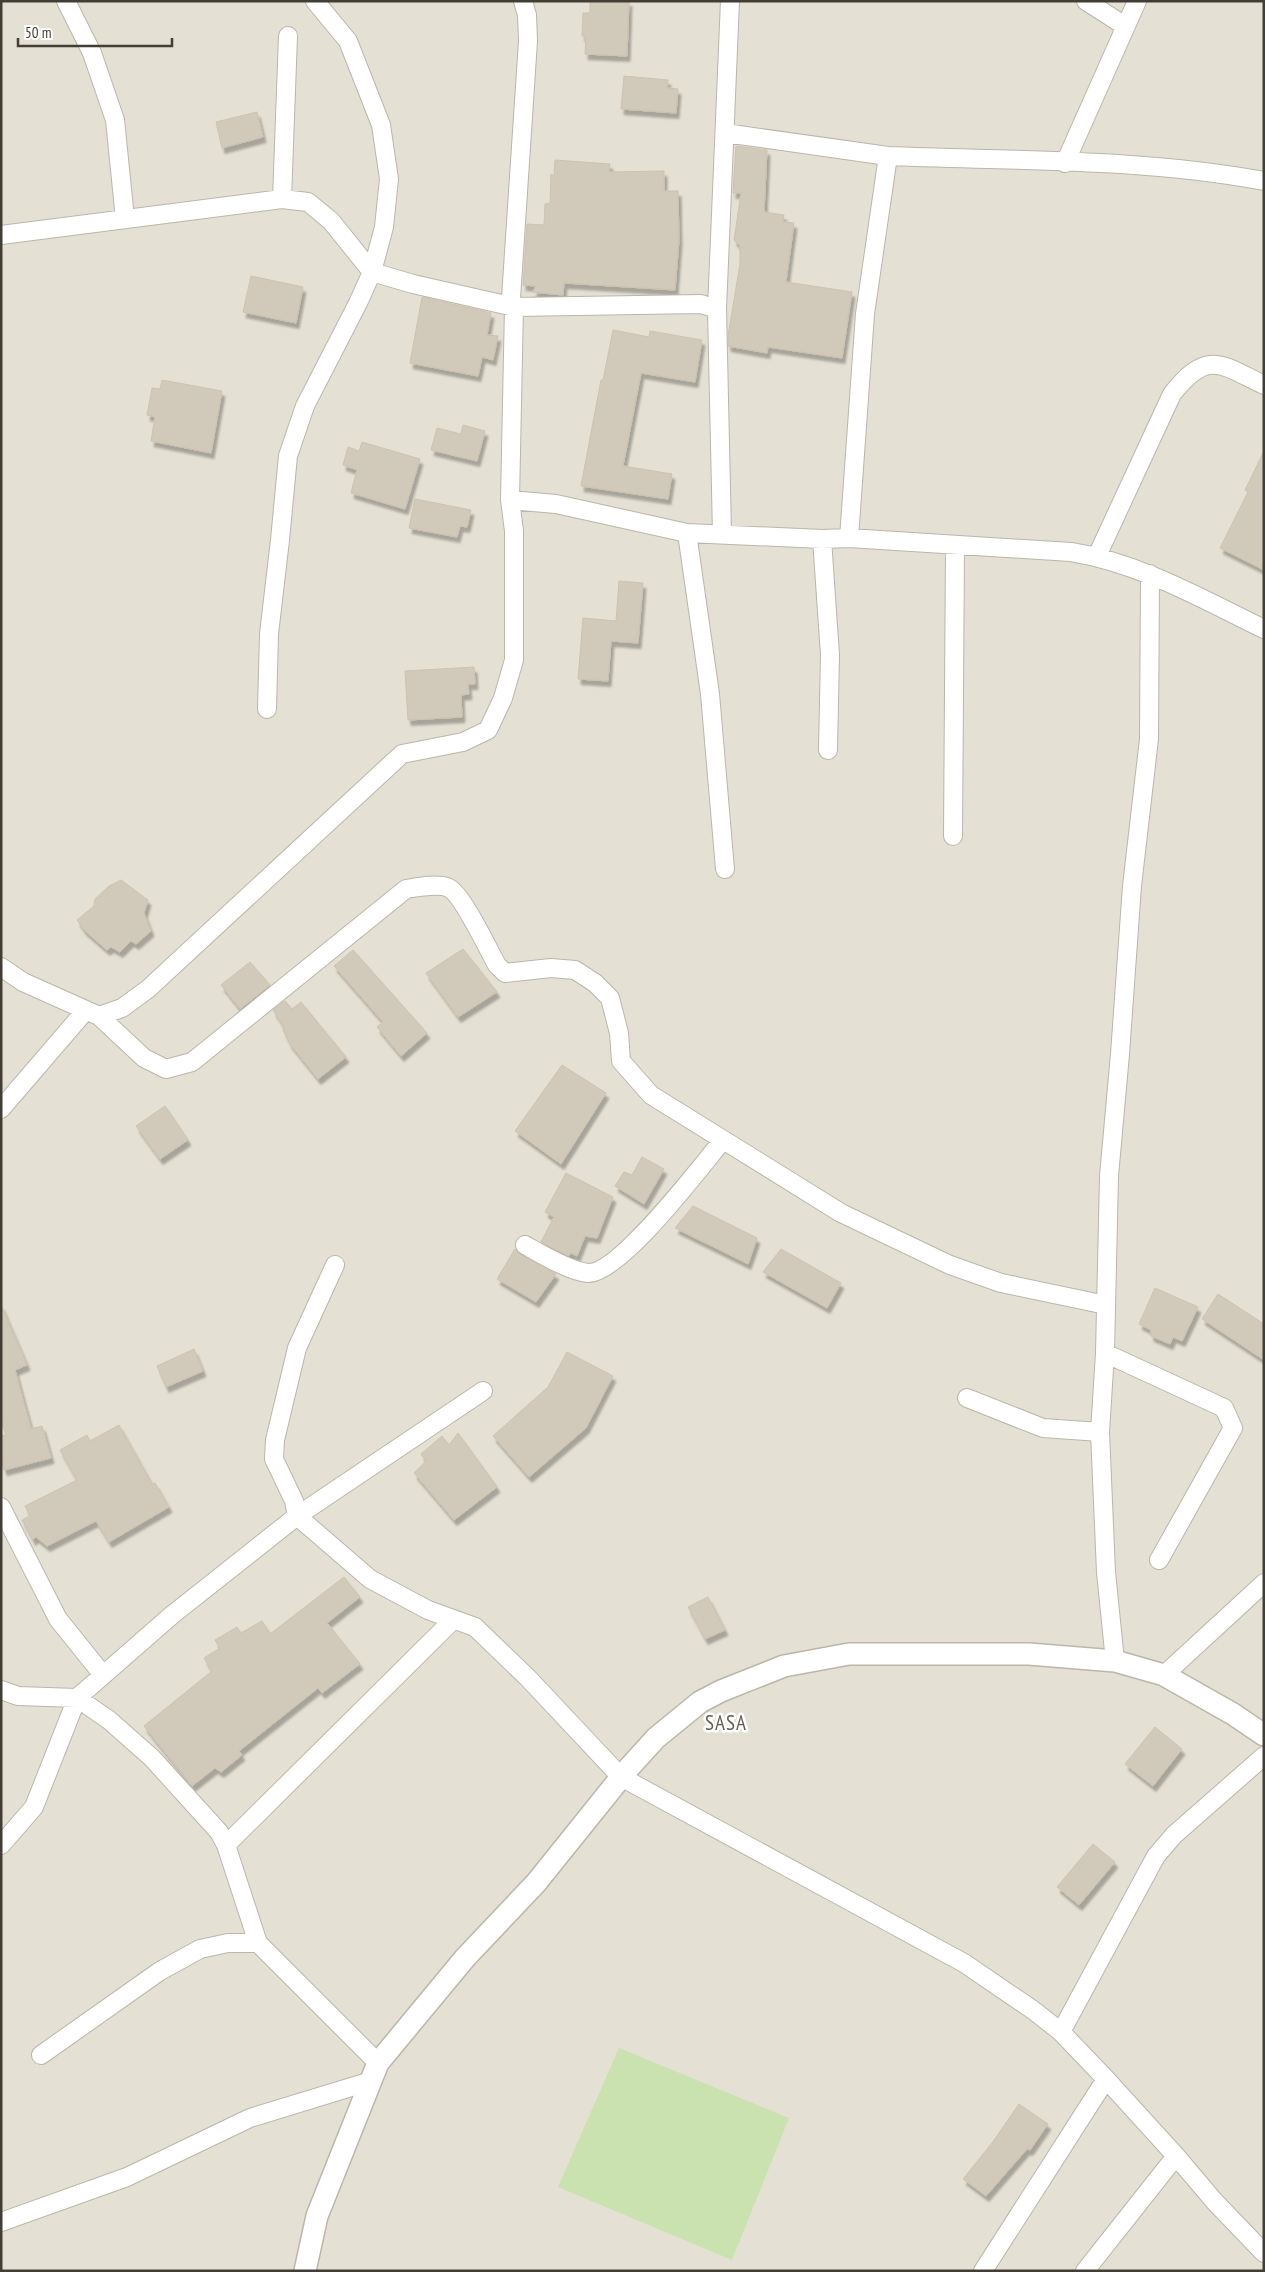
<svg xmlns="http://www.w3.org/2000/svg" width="1265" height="2272" font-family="'PT Sans Narrow',sans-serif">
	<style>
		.residential { fill: #e4e0d3 }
		.green { fill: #c9e2b0 }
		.building { fill: #d1cabb; stroke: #ccc2af; filter: url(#shadow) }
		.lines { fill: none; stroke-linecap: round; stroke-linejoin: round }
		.minor-casing { stroke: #bbb6a8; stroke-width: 20 }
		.tertiary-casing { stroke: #bbb6a8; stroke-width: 24 }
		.minor { stroke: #fff; stroke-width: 18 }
		.tertiary { stroke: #fff; stroke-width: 21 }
		.labels { text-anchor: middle; stroke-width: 5; stroke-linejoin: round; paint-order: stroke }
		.quarter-label { font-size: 21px; letter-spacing: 1px; fill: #645c4d; stroke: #fff }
	</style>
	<defs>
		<filter id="shadow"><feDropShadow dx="3" dy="5.5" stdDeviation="1" flood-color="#0004"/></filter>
	</defs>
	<rect width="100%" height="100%" fill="#f1eee5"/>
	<path class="residential" d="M1,1H1264V2271H1Z"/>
	<path class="green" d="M619,2048L789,2118L732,2260L558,2187Z"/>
	<path class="building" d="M590,1H629L627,56L585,54L586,36H582L583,13H590Z
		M624,76L668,80L667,88L678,89L676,113L621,109Z
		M257,112L263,137L222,148L216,122Z
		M736,146L767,150L764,212L784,215L783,222L794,223L786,282L852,292L842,358L768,347L767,353L728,346V336L740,264V246L734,240L741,193H733Z
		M555,160L610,164L609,172L664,171V191H678L679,240L675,290L564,283L563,295L533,292L536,286L523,285L527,224L544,225L545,204L550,203L551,174L554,176Z
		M251,276L303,287L296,323L243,312Z
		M422,297L491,313L487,335L498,336L493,360L482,357L478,376L410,363Z
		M613,330L649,337L650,331L702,340L695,382L641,373L623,466L672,474L668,499L581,486L601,380H603Z
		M162,380L222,391L211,453L151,441L155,417L147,415L152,388L160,389Z
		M463,425L485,431L477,461L431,450L437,428L461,434Z
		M362,442L420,459L405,509L351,493L357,470L343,465L348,447L359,451Z
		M1264,451V570L1220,548L1248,492L1245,490Z
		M415,499L471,510L467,527L460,526L457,537L409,528Z
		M619,581L643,583L638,643L611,641L608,681L578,679L583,618L616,621Z
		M474,667L475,684H468L469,694L461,695L462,717L408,720L405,671Z
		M121,880L148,900L144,913L151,931L136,944L131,941L120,952L111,947L107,950L84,930L77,920L94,906L95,899L109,886Z
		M463,949L497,992L458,1017L426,973Z
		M353,950L427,1033L401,1056L377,1027L383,1022L334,966Z
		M250,962L270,985L240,1009L221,985Z
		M285,1001L292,1009L301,1002L346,1057L318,1079L290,1044L283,1030L284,1027L273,1010Z
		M562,1065L606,1093L561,1164L515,1131Z
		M165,1106L188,1140L160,1159L136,1126Z
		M642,1157L664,1169L644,1204L615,1186L624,1172L632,1175Z
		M566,1173L613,1197L597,1238L585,1236L577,1256L571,1253L569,1256L541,1242L554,1217L545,1212Z
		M693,1206L757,1238L748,1264L675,1228Z
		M515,1249L520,1254L556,1274L536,1302L497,1279Z
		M781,1249L841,1283L827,1308L763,1272Z
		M1155,1288L1198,1307L1182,1341L1173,1337L1170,1344L1151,1336V1330L1139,1324Z
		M1218,1294L1264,1324V1360L1202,1319Z
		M1,1305L27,1365L15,1370L31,1429L42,1426L51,1458L4,1470L1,1458V1436L6,1435L1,1419Z
		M194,1349L203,1371L166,1387L157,1366Z
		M567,1352L613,1376L586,1428L529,1477L493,1436L548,1387Z
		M119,1425L152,1484L155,1483L169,1507L109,1542L96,1521L47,1546L36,1537L33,1540L22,1520L30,1516L25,1506L77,1480L60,1450L87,1435L90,1441Z
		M458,1433L497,1487L454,1520L414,1473L426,1461L421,1454L442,1436L449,1445Z
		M344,1577L360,1597L327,1623L360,1664L322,1693L318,1688L239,1751L242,1755L221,1772L215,1768L192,1786L144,1726L212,1671L204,1658L220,1648L215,1640L237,1627L241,1633L262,1621L270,1634Z
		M708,1597L725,1630L705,1639L688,1607Z
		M1155,1727L1182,1749L1153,1786L1125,1764Z
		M1093,1844L1115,1862L1079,1905L1057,1887Z
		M1019,2104L1048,2124L1030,2150L1027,2149L986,2196L963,2179L992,2143Z"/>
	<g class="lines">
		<defs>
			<path id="minor" d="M66,1L92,53L115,120L125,219
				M1086,1L1125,26
				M725,133L888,156L865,314L849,538
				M888,156C1013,161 1140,158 1264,181
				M1065,163L1137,1
				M282,199L288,36
				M1,235L282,199L308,202L331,221L372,272L413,284L514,307L701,304L717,309
				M510,500L514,307L511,298L528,41L527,15L523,1
				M687,533L710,694L725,869
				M722,534L717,309L730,1
				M822,539L830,655L828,750
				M1097,556L1172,394C1208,349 1220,364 1264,385
				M267,709L269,634L280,540L288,456L305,406L358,303L372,272L384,227L389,179L381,125L348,41L315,1
				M953,836L955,546
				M1,967L23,982L99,1016L144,1058L166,1069L192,1062L406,889C418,887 438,883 449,888C462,894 488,949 497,965L505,973L551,968L575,970L595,983L610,998L619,1033L621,1061L651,1095L841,1213L950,1265L1001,1283L1106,1305
				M99,1016L122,1008L148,989L402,754L463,742L488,730L503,698L514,660V531L510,500L556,504L687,533L822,539L849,538L1071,552C1140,563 1202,599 1264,629
				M1,1109L86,1010
				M525,1245C541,1254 569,1271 588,1273C620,1274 701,1166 723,1140
				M1105,1353L1224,1408L1233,1428L1159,1560
				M483,1391L297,1516L370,1579L428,1610L475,1627L528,1678L621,1777L964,1963L1033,2010L1061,2032L1106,2079L1176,2156L1215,2202L1264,2253
				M967,1398L1043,1428L1100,1432
				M1,1507L58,1619L103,1675
				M1115,1661L1106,1572L1100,1432L1105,1353L1109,1176L1120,1054L1132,886L1149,739L1150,574
				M1164,1675L1264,1583
				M1,1690L18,1696L77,1698L109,1720L152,1758L219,1832L226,1845L258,1943L378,2063
				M1,1845L34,1807L77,1698L172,1615L297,1516L294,1501L274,1459L275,1440L297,1348L335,1265
				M226,1845L454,1619
				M1061,2032L1156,1856L1174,1835L1264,1756
				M41,2055L160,1971L200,1949L228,1943H258
				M1,2222L127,2177L250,2118L371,2081
				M983,2271L1106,2079
				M1085,2271L1176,2156"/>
			<path id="tertiary" d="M305,2271L317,2216L378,2063L465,1958L536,1883L626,1771L656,1738L700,1702L721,1691L784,1666L849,1654H1029L1115,1661L1164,1675L1233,1714L1264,1735"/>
		</defs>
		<use href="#minor" class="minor-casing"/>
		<use href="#tertiary" class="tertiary-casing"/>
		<use href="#minor" class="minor"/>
		<use href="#tertiary" class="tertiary"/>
	</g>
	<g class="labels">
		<g class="quarter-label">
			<text x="726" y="1730">SASA</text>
		</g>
	</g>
	<rect width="1265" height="2272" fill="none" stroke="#433e35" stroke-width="5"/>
	<path d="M18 38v8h154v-8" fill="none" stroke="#433e35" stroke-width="2.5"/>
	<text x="25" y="38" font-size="15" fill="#433e35" stroke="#ffffff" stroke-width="4" paint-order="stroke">50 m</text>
</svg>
